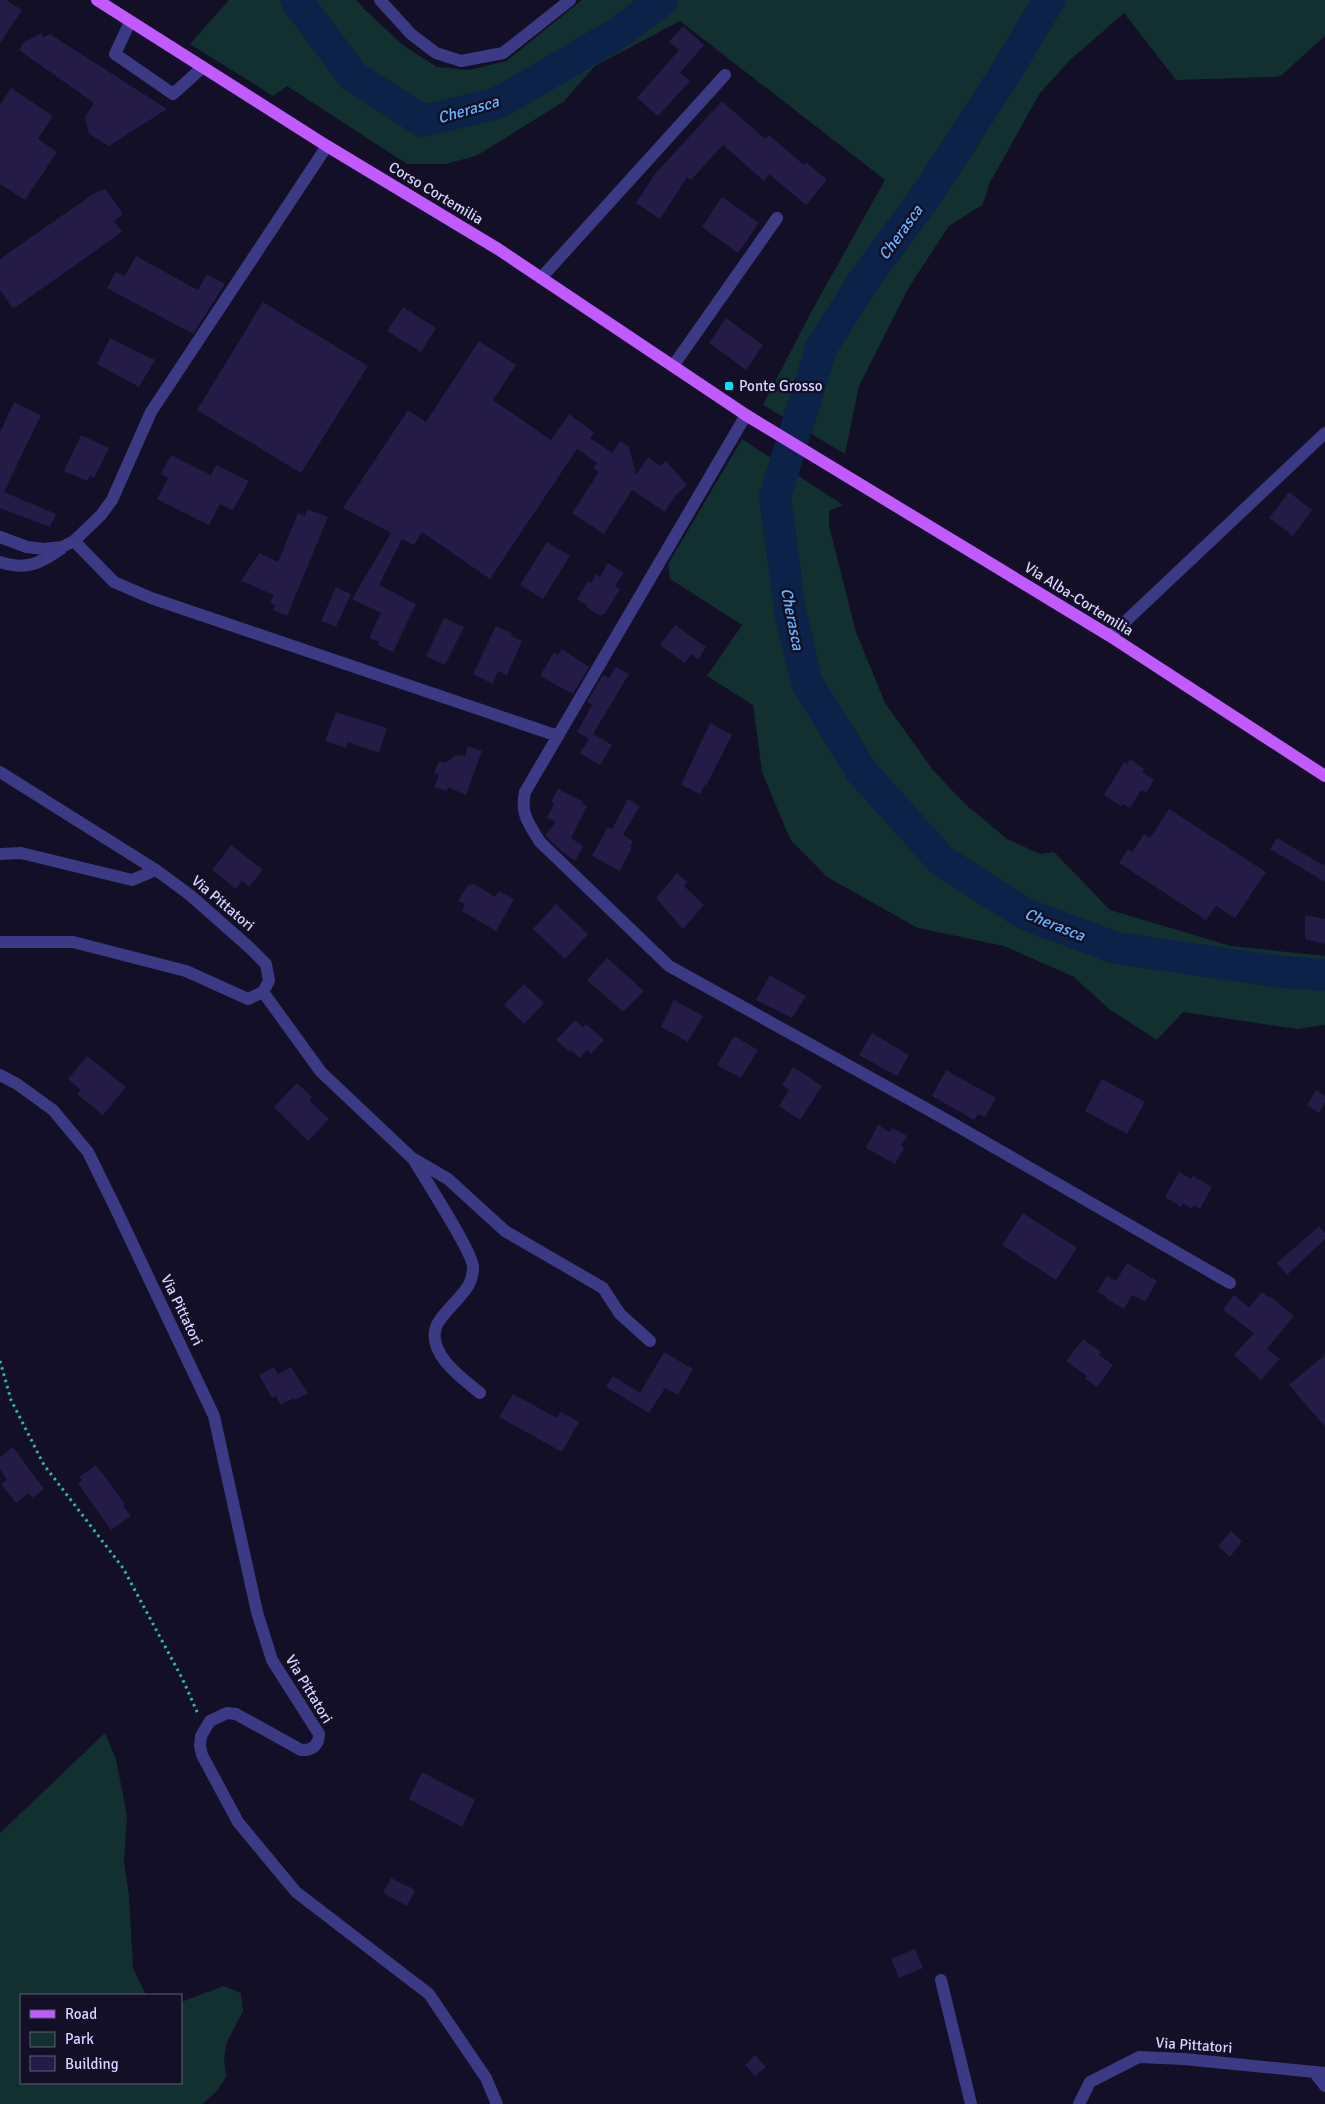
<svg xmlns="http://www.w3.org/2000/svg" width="1325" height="2104" font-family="Signika,sans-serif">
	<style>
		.green { fill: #12302f }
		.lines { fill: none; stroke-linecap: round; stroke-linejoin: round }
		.river { stroke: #0c2248; stroke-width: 32 }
		.building { fill: #241b47 }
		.path { stroke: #2fb8b0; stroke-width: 3; stroke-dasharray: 2.5 4; stroke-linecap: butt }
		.minor { stroke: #3d3a85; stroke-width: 12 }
		.major { stroke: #c25bff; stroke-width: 12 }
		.poi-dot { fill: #00e5ff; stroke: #130f26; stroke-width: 2 }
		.labels { text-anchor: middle; stroke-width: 5; stroke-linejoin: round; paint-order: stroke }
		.street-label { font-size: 15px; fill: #d9d4ff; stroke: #130f26 }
		.poi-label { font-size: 15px; fill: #d9d4ff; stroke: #130f26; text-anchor: start }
		.water-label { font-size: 16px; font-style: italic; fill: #62b6ff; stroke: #130f26 }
	</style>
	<rect width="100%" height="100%" fill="#130f26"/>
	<path class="green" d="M229,0H357L363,8L404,46L437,67L469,70L506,61L582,0H1325V36L1282,75L1275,77L1176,80L1124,13L1069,61L1040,93L989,184L986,196L982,205L949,226L909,287L859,386L845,454L763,405L810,314L885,180L680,21L595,66L563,102L476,156L445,164H407L287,86L273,96L190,44Z
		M742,439L843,505L829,511V526L856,632L885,703L933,770L965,804L1007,839L1040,854L1054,852L1110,910L1231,946L1325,956V1025L1297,1029L1183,1012L1157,1040L1109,1009L1074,977L1004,946L918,928L827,877L790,839L762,772L753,705L707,676L742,625L670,579L668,564Z
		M105,1733L116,1759L127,1816L124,1861L129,1896L133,1968L146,1995H21V2083H181V2002L224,1986L241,1993L243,2011L227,2042L224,2059L226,2077L216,2092L202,2104H0V1833Z"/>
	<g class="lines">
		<path class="river" d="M296,0L354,77L423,121L498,103L618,33L662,0
			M1049,0L1006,72L930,190L865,279L822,346L775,496L790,611L807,683L862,772L942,861L1025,914L1116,948L1281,972L1325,975"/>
	</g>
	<path class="building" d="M0,0H6L22,10L0,43Z
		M683,26L704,45L680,73L690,81L658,116L637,98L679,50L669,42Z
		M41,33L43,37L50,34L167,109L109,146L89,134L85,117L94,103L19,50L24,42Z
		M11,88L53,116L38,139L57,152L25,200L0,184V105Z
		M722,101L765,139L769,135L804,165L806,162L827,180L806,205L769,174L764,181L723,145L691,180L687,177L660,219L636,203L655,174Z
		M105,189L123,214L114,221L122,232L13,309L0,290V259L93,194Z
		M722,197L759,223L738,253L702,227Z
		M136,256L198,290L207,274L225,284L193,334L107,288L116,272L125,276Z
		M263,302L368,366L301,473L197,410Z
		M403,307L436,328L421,352L387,331Z
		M726,318L763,345L746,370L709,343Z
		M110,338L155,360L139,387L97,364Z
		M479,341L516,365L493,400L551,440L569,414L594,432L590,438L612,453L620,441L629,447L636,475L648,457L660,466L666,461L687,485L675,496L665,512L632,490L604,534L572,513L599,472L593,468L597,463L577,449L490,579L422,532L414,545L402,539L379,585L416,604L393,652L377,645L379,642L369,638L381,613L352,599L391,533L343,508L408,410L426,422Z
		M14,402L41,415L4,492L56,514L50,527L0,508V432Z
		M81,435L109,448L94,478L90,476L87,481L64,471Z
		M171,455L211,475L216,465L249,481L233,510L220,504L209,525L157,499L168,478L161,474Z
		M1289,492L1312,510L1293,536L1269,518Z
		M307,509L328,517L287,616L273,610L275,605L270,603L274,595L241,581L259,553L278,562L298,513L305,516Z
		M547,542L570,556L543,599L520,585Z
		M608,563L624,573L615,586L620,589L604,615L602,614L601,616L586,607L587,605L577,599L588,581L591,583L596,574L600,577Z
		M336,587L351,594L336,627L321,621Z
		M444,618L464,627L445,665L426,656Z
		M675,625L706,647L698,660L691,654L685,663L660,645Z
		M496,626L512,633L511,636L522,641L507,675L498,671L493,684L473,674Z
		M562,649L589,667L573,694L540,676L554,652L558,655Z
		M616,667L629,674L593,734L612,745L600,765L580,753L589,739L577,732L592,705L587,702L603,675L609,678Z
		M336,712L387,728L379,753L348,742L346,748L325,741Z
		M710,723L732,735L706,786L705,784L700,794L681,785Z
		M468,746L482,751L466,795L448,787L447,791L434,787L439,775L434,773L439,761L446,763L456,755L465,756Z
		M1130,759L1144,769L1142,772L1154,780L1146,793L1141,790L1130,808L1123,804L1121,806L1104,795L1124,762L1127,764Z
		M558,789L584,802L582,804L587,806L571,838L583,846L575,861L559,849L545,835L556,822L547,818L554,804L551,802Z
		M628,799L640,806L623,835L633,841L630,846L632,847L620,871L592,856L608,827L612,829Z
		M1169,809L1266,872L1235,918L1216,906L1206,920L1119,863L1128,849L1132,852L1144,834L1150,838Z
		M1277,838L1325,866V882L1270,849Z
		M231,845L263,870L249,887L242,881L236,889L212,870Z
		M677,873L687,882L684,886L704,905L683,929L656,898Z
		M474,884L495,897L499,891L514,899L496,931L462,911L465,904L458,901L468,885Z
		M556,904L588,934L565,959L533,929Z
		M1305,915L1325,919V944L1305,939Z
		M607,958L644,991L623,1012L587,980Z
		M770,975L806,996L792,1018L756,1000Z
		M524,984L544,1003L524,1024L504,1005Z
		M674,1000L703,1016L688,1042L661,1027Z
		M575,1020L583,1027L586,1024L604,1040L591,1054L587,1050L580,1058L571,1051L570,1052L556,1040Z
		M872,1033L909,1055L897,1076L859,1055Z
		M734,1036L758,1050L741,1078L717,1065Z
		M87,1056L126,1087L103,1115L77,1094L81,1090L68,1079Z
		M793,1067L822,1086L800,1120L779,1106L789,1090L782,1085Z
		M946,1070L996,1098L985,1117L978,1114L974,1120L932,1096Z
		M1102,1079L1145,1102L1127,1134L1085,1111Z
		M297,1083L312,1097L309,1100L329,1119L308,1141L274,1107Z
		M1316,1090L1325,1096V1102L1319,1113L1307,1105Z
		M878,1125L890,1132L892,1128L907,1136L901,1146L904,1148L895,1164L866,1148Z
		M1179,1172L1191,1179L1193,1176L1212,1187L1200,1209L1194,1205L1191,1209L1183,1203L1181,1207L1165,1197Z
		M1023,1213L1077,1248L1056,1280L1002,1245Z
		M1319,1226L1325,1233V1239L1287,1275L1277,1263Z
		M1127,1263L1157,1281L1145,1302L1132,1295L1124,1309L1105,1298L1106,1296L1097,1292L1107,1276L1116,1281Z
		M1262,1292L1269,1298L1270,1296L1294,1316L1267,1349L1280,1359L1261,1380L1234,1355L1254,1333L1223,1310L1234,1295L1249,1307Z
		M1083,1339L1101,1352L1099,1355L1113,1365L1097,1387L1085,1379L1087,1376L1066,1361Z
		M664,1352L693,1369L678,1395L665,1388L649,1413L606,1387L613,1376L640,1393Z
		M1325,1355V1427L1289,1385Z
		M274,1367L278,1374L291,1367L308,1393L295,1400L294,1398L281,1405L276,1396L272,1398L259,1375Z
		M513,1394L557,1418L561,1412L579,1422L562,1452L499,1417Z
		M13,1447L44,1489L32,1498L29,1493L16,1503L1,1484L7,1480L0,1469V1457Z
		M96,1465L125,1504L123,1506L131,1516L111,1530L78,1483L82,1480L79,1477Z
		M1231,1531L1242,1541L1230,1557L1218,1546Z
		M422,1772L475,1800L462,1827L409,1799Z
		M391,1878L415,1890L407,1906L383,1893Z
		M915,1949L923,1968L899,1978L891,1959Z
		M755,2055L766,2067L755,2076L745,2065Z"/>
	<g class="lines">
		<path class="path" d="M0,1361L11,1400L44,1465L123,1568L182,1678L198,1714"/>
		<path class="minor" d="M380,0L411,34L436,53L461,61L503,53L570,0
			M130,22L115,54L173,94L203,67
			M541,278L725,75
			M673,366L777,218
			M746,415L525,792C520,814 529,824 540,842L669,966L945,1119L1230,1283
			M0,537L27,547L44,549L62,547L74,541L101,515L112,500L151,412L327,146
			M74,541L114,582L151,598L558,736
			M0,562C26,571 41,563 62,548
			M1110,636L1325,433
			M0,772L156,870L190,895L250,948L266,964L269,981L263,992L248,999L186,971L73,942H0
			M0,854L21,853L132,880L156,870
			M263,992L321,1072L412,1158L448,1179L505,1231L603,1288L620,1314L650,1341
			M0,1075L17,1084L53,1110L88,1152L116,1209L214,1416L257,1612L272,1660L319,1734C319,1745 312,1751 301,1750L236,1714L227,1713L210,1721L201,1736L200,1746L202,1755L238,1822L296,1892L429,1994L486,2078L497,2104
			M414,1160C424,1178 473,1252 473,1267C473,1282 466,1290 457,1300C450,1308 439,1318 436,1327C427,1354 463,1379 480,1393
			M941,1980L971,2104
			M1314,2072L1325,2086
			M1079,2104L1090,2082L1139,2057L1184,2059L1325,2073"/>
		<path class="major" d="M97,0L327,146L498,249L746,415L1110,636L1325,776"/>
	</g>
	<rect class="poi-dot" x="724" y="381" width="10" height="10" rx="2.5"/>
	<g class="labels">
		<g class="street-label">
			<text transform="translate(436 193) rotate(31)" y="5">Corso Cortemilia</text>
			<text transform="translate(1079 599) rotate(32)" y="5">Via Alba-Cortemilia</text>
			<text transform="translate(223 903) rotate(40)" y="5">Via Pittatori</text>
			<text transform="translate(182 1310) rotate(64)" y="5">Via Pittatori</text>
			<text transform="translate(309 1689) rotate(59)" y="5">Via Pittatori</text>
			<text transform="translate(1194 2045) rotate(4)" y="5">Via Pittatori</text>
		</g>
		<g class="poi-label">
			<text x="739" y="391">Ponte Grosso</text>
		</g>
		<g class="water-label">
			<text transform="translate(468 109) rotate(-16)" y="6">Cherasca</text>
			<text transform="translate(900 232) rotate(-54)" y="6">Cherasca</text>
			<text transform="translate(793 619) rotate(79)" y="6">Cherasca</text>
			<text transform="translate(1055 924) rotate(22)" y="6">Cherasca</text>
		</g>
	</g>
	<rect x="20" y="1994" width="162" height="90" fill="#130f26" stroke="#625e7d"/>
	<rect x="30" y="2010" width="25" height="8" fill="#c25bff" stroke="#625e7d"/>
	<text x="65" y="2019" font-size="15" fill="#d9d4ff">Road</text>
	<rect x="30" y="2032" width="25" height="15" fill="#12302f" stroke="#625e7d"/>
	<text x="65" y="2044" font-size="15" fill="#d9d4ff">Park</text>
	<rect x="30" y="2056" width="25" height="15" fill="#241b47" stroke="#625e7d"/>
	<text x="65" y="2069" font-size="15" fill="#d9d4ff">Building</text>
</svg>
